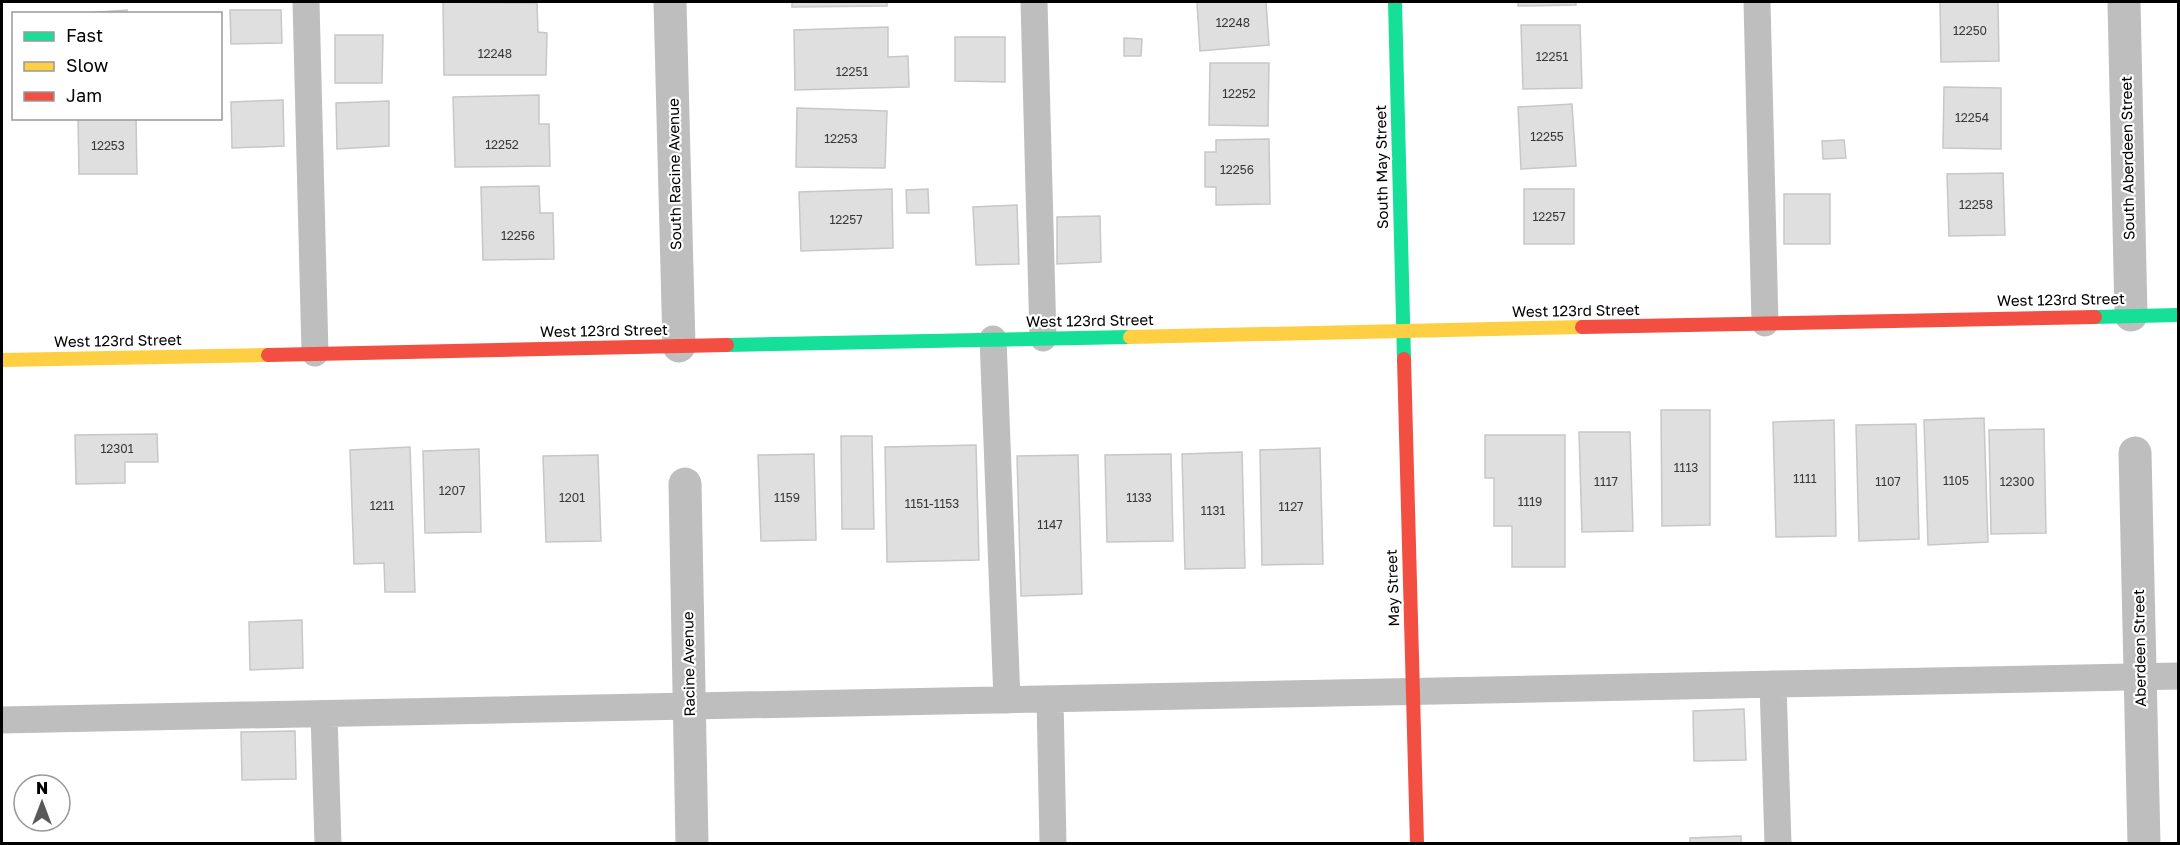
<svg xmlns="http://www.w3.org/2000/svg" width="2180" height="845" font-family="'Golos Text',sans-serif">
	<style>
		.building { fill: #dfdfdf; stroke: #c7c7c7; stroke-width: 1.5 }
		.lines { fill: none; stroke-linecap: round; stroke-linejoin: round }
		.lane { stroke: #bebebe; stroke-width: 27 }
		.street { stroke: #bebebe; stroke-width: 33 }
		.fast { stroke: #16e098; stroke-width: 14 }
		.slow { stroke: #ffcf43; stroke-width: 14 }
		.jam { stroke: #f24e42; stroke-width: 14 }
		.labels { text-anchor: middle; stroke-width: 4.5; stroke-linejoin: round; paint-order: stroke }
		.number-label { font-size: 12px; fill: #383838 }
		.street-label { font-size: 15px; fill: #000; stroke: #fff }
	</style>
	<rect width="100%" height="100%" fill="#fff"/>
	<path class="building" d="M443,2L537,3L538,32L547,33L546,75H444Z
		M792,2H887V6L792,7Z
		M1197,2H1266L1269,45L1200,51Z
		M1518,2H1576V5L1518,6Z
		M1940,2H1998L1999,61L1941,62Z
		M127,10V14H70Z
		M230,10H281L282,43L231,44Z
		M1521,25H1580L1582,88L1523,89Z
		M888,27V57L908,56L909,87L795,90L794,30Z
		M335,35H383L382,83H335Z
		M955,37H1005V82L955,81Z
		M1124,38L1142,39L1141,56H1124Z
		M1210,63H1269L1268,126L1209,125Z
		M1944,87L2001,88V149L1943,148Z
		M539,95V124H549L550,166L455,167L453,97Z
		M283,100L284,146L232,148L231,102Z
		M389,101V146L337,149L336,103Z
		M1572,104L1576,166L1521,169L1518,107Z
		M797,108L887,111L885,168L796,167Z
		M78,118H136L137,174H79Z
		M1269,139L1270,204L1216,205V187H1205V152H1216V140Z
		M1844,140L1846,158L1823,159L1822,141Z
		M2003,173L2005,235L1949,236L1947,174Z
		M539,186L540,213H553L554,259L483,260L481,187Z
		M892,189L893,248L801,251L799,192Z
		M928,189L929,213H907L906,190Z
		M1524,189H1574V244H1524Z
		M1784,194H1830V244H1784Z
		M1017,205L1019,264L976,265L973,207Z
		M1100,216L1101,262L1057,264V217Z
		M1661,410H1710V525L1662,526Z
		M1984,418L1988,542L1928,545L1924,420Z
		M1834,420L1836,536L1776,537L1773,422Z
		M1916,424L1919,539L1859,541L1856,425Z
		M2044,429L2046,533L1991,534L1989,430Z
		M1579,432H1630L1633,531L1582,532Z
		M157,434L158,462H125V483L76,484L75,435Z
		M1485,435H1565V567H1512V526H1494V478H1485Z
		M841,436H872L874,529H842Z
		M976,445L979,560L887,562L885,447Z
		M410,447L415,592H385L384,563L354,564L350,450Z
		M1320,448L1323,564L1262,565L1260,450Z
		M479,449L481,532L425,533L423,451Z
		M1242,452L1245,568L1185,569L1182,454Z
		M814,454L816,540L761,541L758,455Z
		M1171,454L1173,541L1107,542L1105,455Z
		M598,455L601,541L546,542L543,456Z
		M1078,455L1082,594L1021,596L1017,456Z
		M302,620L303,668L250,670L249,622Z
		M1744,709L1746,760L1694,761L1693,711Z
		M295,731L296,779L242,780L241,732Z
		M1741,836V844H1690V838Z"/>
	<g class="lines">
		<path class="lane" d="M306,2L315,353
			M1034,2L1043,338
			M1757,2L1765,323
			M993,339L1007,700
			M1773,684L1778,844
			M1050,699L1053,844
			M324,714L328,844
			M2,720L2178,676"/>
		<path class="street" d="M670,2L679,346
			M2124,2L2131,315
			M2135,453L2144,844
			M685,484L692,844"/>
		<path class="fast" d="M1395,2L1404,359
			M2095,317L2178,315
			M727,345L1130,337"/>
		<path class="slow" d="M1130,337L1582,327
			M2,360L268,355"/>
		<path class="jam" d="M1582,327L2095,317
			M268,355L727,345
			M1404,359L1417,844"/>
	</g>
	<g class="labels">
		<g class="number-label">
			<text x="1233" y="27">12248</text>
			<text x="1970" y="35">12250</text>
			<text x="495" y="58">12248</text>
			<text x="1552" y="61">12251</text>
			<text x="852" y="76">12251</text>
			<text x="1239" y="98">12252</text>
			<text x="1972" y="122">12254</text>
			<text x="1547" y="141">12255</text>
			<text x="841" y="143">12253</text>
			<text x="502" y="149">12252</text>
			<text x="108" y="150">12253</text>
			<text x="1237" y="174">12256</text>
			<text x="1976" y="209">12258</text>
			<text x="1549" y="221">12257</text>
			<text x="846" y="224">12257</text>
			<text x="518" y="240">12256</text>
			<text x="117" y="453">12301</text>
			<text x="1686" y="472">1113</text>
			<text x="1805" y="483">1111</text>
			<text x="1956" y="485">1105</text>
			<text x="1606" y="486">1117</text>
			<text x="1888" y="486">1107</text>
			<text x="2017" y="486">12300</text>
			<text x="452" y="495">1207</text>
			<text x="572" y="502">1201</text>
			<text x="787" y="502">1159</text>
			<text x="1139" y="502">1133</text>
			<text x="1530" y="506">1119</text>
			<text x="932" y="508">1151-1153</text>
			<text x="382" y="510">1211</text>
			<text x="1291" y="511">1127</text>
			<text x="1213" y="515">1131</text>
			<text x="1050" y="529">1147</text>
		</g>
		<g class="street-label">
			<text transform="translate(2128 158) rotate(-91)" y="5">South Aberdeen Street</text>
			<text transform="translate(1382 167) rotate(-91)" y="5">South May Street</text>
			<text transform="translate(675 174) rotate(-91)" y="5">South Racine Avenue</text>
			<text transform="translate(2061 300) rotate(-1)" y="5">West 123rd Street</text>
			<text transform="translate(1576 311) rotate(-1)" y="5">West 123rd Street</text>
			<text transform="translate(1090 321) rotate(-1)" y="5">West 123rd Street</text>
			<text transform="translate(604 331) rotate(-1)" y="5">West 123rd Street</text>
			<text transform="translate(118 341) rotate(-1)" y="5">West 123rd Street</text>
			<text transform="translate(1393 588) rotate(-92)" y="5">May Street</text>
			<text transform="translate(2140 648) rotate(-91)" y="5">Aberdeen Street</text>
			<text transform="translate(689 664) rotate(-91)" y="5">Racine Avenue</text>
		</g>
	</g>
	<rect width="2180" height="845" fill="none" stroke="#000000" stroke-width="6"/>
	<rect x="12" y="12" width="210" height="108" fill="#ffffff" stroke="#999999" stroke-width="1.5"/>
	<rect x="24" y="32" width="30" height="9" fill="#16e098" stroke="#999999" stroke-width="1.5"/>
	<text x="66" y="42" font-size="18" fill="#000000">Fast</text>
	<rect x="24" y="62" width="30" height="9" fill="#ffcf43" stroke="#999999" stroke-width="1.5"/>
	<text x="66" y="72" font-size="18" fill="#000000">Slow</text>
	<rect x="24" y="92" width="30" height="9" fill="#f24e42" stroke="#999999" stroke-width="1.5"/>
	<text x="66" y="102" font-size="18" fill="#000000">Jam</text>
	<g transform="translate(42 803)"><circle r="28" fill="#ffffff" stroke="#999999" stroke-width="1.5"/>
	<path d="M0-4.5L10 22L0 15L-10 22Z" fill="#595959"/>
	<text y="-9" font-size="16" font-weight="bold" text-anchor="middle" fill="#000000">N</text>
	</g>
</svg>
